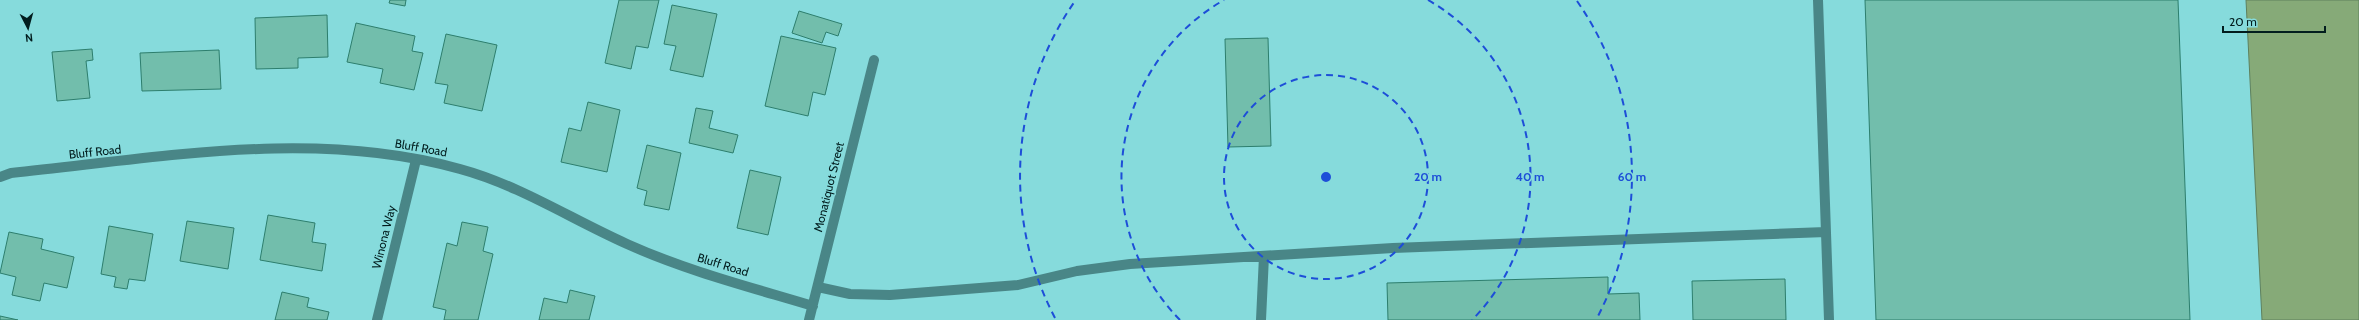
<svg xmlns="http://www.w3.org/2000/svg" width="2359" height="320" font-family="Cabin,sans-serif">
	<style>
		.water { fill: #86aa78; stroke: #5e805d }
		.building { fill: #72beac; stroke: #2d7e6d }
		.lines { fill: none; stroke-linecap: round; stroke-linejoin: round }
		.minor { stroke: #498687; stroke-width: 10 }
		.ring { fill: none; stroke: #1d4ed8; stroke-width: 2; stroke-dasharray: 7 5 }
		.labels { text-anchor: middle; stroke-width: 3; stroke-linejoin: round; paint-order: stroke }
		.street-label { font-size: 12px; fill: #021d1e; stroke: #86dbdc }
		.centre { fill: #1d4ed8; stroke: #86dbdc; stroke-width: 2 }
		.ring-label { font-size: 12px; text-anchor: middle; font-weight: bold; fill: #1d4ed8; stroke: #86dbdc; stroke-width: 3; stroke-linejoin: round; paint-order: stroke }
	</style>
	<rect width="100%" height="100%" fill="#86dbdc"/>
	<path class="water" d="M2246,0H2359V320H2262Z"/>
	<path class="building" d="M390,0H406L405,6L389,3Z
		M619,0H659L648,48L636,46L631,69L605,63Z
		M1865,0H2178L2190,320H1876Z
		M672,5L717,14L703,77L670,70L676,46L664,44Z
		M799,11L842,24L838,36L826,32L822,43L792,33Z
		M327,15L328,57L298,58V68L256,69L255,18Z
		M356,23L415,36L412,51L423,53L414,90L380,83L383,69L347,62Z
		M446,34L497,45L482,111L444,103L448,85L435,83Z
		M781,36L836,48L825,95L813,92L808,116L765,106Z
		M1268,38L1271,146L1228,147L1225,39Z
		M92,49L93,60L86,61L90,98L57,101L52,52Z
		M219,50L221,89L142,91L140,53Z
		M588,102L620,110L607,172L561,162L569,128L581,131Z
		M696,108L713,111L709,128L738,135L733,153L689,143Z
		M647,145L681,153L669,210L644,205L647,191L637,188Z
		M750,170L781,177L768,235L737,228Z
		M268,215L315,223L312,242L326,244L322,271L260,260Z
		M187,221L234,228L228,269L180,261Z
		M462,222L488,227L483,251L493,254L478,320H444L446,310L433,307L447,243L457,246Z
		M109,226L153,234L145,281L129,279L127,289L114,287L116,277L101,274Z
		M9,232L43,239L41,249L74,257L67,288L44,283L40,301L12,295L16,277L0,273Z
		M1608,277V294L1639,293L1640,320H1388L1387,283Z
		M1785,279L1786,320H1693L1692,281Z
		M570,290L595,296L589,320H539L544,298L567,303Z
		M282,292L309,298L307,307L329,312L327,320H275Z
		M0,316L18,320H0Z"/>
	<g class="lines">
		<path class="minor" d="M1818,0L1829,320
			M0,177L11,173C159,158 314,128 460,169C519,185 571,219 627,244C687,271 750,287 813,306
			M818,287L850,294L890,295L1018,285L1077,271L1130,264L1393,248L1826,232
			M377,320L416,160
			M809,320L874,60
			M1261,320L1264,256"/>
	</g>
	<g class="ring">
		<circle cx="1326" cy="177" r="102"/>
		<path d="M1180 320A204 204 0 0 1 1224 0M1428 0A204 204 0 0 1 1472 320"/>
		<path d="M1055 318A306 306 0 0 1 1075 1M1577 1A306 306 0 0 1 1597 318"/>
	</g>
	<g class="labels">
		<g class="street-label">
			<text transform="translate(421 148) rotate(10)" y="4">Bluff Road</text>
			<text transform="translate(95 152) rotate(-6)" y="4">Bluff Road</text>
			<text transform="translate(829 187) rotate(-76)" y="4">Monatiquot Street</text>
			<text transform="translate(384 237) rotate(-76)" y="4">Winona Way</text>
			<text transform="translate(723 265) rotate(17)" y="4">Bluff Road</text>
		</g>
	</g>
	<circle cx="1326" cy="177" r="6" class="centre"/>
	<g class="ring-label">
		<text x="1428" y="181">20 m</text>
		<text x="1530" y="181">40 m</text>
		<text x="1632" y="181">60 m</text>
	</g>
	<g transform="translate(28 28) rotate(174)" stroke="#86dbdc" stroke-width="3" paint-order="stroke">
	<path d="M0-3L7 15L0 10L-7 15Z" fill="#021d1e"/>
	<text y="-6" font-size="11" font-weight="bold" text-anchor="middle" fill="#021d1e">N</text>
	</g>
	<path d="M2223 26v6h102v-6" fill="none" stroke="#021d1e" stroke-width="2"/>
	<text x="2229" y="26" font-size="12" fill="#021d1e" stroke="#86dbdc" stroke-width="3" paint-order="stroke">20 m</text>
</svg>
